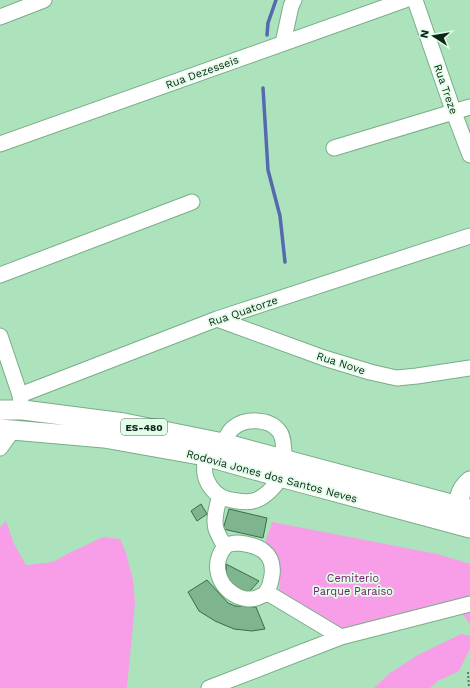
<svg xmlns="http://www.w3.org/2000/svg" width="470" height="688" font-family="'Work Sans',sans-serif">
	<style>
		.green { fill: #f89de7 }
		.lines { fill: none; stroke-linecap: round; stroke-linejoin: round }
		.stream { stroke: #5569b0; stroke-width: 3.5 }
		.building { fill: #7eb48e; stroke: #396d4b }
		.minor-casing { stroke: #78ad88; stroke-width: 17 }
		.major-casing { stroke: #78ad88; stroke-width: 21 }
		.path { stroke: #577c62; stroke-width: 2; stroke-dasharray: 2 2; stroke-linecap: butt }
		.minor { stroke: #fff; stroke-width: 15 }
		.major { stroke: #fff; stroke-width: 19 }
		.labels { text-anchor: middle; stroke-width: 3.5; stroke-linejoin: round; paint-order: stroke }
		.shield { fill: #e1fde8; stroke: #4d6555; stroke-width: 1 }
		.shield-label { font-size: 10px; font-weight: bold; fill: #0e2416 }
		.street-label { font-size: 11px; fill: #0e2416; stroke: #e1fde8 }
		.park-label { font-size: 11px; fill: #741a69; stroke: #e1fde8 }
	</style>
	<rect width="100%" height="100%" fill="#ace3bc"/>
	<path class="green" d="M6,521L14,544L26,565L53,562L69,553L84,546L103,537L120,539L126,553L133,580L135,603L127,688H0V527Z
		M272,522L437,554L470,564V624L456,605L347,635L279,595L280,566L265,544Z
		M461,634L470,636V648L459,671L438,681L430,688H374L390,673L418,655Z"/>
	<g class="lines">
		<path class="stream" d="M267,35L268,23L276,0
			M263,88L268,170L280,216L285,262"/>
	</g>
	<path class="building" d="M201,504L207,514L197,521L191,511Z
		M229,509L267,518L263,538L223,529Z
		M226,564L259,581L249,592L240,589L233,585L227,578Z
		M207,580L228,603L235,606L256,607L265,629L252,631L234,629L215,621L199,611L188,592Z"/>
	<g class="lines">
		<defs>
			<path id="minor" d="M415,0L454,113L470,155
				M0,17L44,0
				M283,43L291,6L294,0
				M0,144L405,0
				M334,148L470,107
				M0,275L192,202
				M217,319L324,358L370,372L392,377L397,378L417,376L470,368
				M0,336L20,395L21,403
				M20,395L217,319L470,236
				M0,448L13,430
				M205,456C205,462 204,469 205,474C206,482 213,492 220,496C226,500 245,503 253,501C263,499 275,487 280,478C284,471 285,460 284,452C283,445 284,437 279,431C269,418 245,418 233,428C228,432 226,439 223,443
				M220,496C217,506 213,519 216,529C218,535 222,541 225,547
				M238,543C258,545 275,552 272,575C271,581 270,588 266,592C265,594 263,595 261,596C243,606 220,589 218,571C216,563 220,551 226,546C230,543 234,543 238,543Z
				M266,592L341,637
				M209,688L341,637L470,604"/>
			<path id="major" d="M0,410H23L124,423L223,443L470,509
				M0,429L104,438L205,456L280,477L470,528
				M459,518C459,502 457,492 470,481"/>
		</defs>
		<use href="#minor" class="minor-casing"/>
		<use href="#major" class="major-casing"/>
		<path class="path" d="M468,672L469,688"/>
		<use href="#minor" class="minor"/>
		<use href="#major" class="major"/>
	</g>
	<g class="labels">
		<rect class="shield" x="121" y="419" width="46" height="16" rx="3"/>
		<g class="shield-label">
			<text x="144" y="431">ES-480</text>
		</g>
		<g class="street-label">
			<text transform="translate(202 72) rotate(-20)" y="4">Rua Dezesseis</text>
			<text transform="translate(446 89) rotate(71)" y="4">Rua Treze</text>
			<text transform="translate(243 311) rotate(-19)" y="4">Rua Quatorze</text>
			<text transform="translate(341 363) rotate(18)" y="4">Rua Nove</text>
			<text transform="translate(272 476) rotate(15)" y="4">Rodovia Jones dos Santos Neves</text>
		</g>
		<g class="park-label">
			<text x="353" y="582">Cemiterio<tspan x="353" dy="13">Parque Paraiso</tspan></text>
		</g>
	</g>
	<g transform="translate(434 36) rotate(282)" stroke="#e1fde8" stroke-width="3" paint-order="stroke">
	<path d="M0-3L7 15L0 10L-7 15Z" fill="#0e2416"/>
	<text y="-6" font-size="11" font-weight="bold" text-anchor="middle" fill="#0e2416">N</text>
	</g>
</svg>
